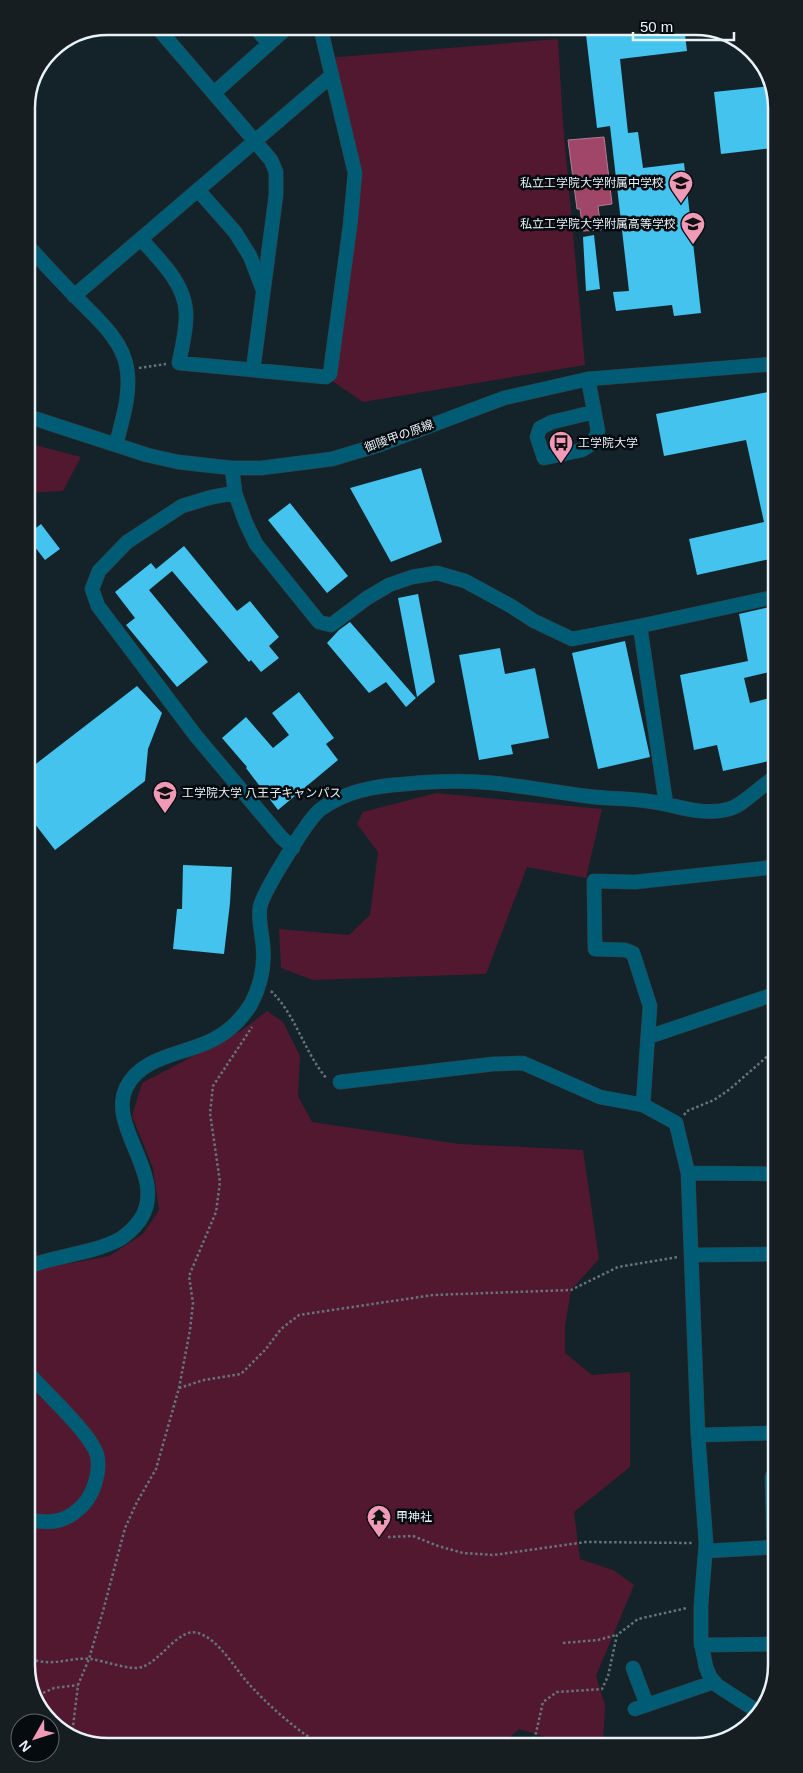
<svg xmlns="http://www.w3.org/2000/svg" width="803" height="1773" font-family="Arial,'Noto Sans JP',sans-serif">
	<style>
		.green { fill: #521830 }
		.water { fill: #a04669; stroke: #b67a94 }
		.building { fill: #43c3ed }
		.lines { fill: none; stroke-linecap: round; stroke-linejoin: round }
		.minor-casing { stroke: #314046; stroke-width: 15 }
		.path { stroke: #67757a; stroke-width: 2.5; stroke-dasharray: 2.5 2.5; stroke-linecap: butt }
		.minor { stroke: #005c74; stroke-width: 14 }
		.labels { text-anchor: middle; stroke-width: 5; stroke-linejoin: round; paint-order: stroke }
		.poi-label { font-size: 12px; fill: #e9f3f7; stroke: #050b0e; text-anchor: start }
		.street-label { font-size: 12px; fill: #e9f3f7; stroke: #050b0e }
		.rim { fill: none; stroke: #e9f3f7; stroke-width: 2.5 }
	</style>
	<rect width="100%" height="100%" fill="#132329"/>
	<path class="green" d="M558,39L563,124L585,365L363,402L326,377L355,173L327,58Z
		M27,443L81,457L63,491L27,493Z
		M436,793L602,809L586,878L527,867L486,974L313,980L281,968L279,929L349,935L370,915L378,852L357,824L363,812Z
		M267,1011L283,1022L300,1056L298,1096L312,1122L459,1144L583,1150L599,1259L571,1290L565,1326V1353L592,1375L630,1372V1467L574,1512L580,1559L613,1570L634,1585L596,1676L605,1705L603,1743H565L519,1729L510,1737L512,1744L103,1747L59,1730L31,1691L29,1237L45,1268L109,1256L143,1234L159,1210L153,1168L132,1116L142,1083L241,1031Z"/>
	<path class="water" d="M604,137L612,204L598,206L601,230L583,231L580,209H577L568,140Z"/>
	<path class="building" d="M585,26H684L687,51L620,59L628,133L638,132L643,168L684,163L701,313L674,316L672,305L616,311L613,292L629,291L610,126L597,128Z
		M772,86V148L721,154L714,92Z
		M594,235L600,289L586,291L583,237Z
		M773,391L774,558L697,575L689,539L764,522L746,440L664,456L656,414Z
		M421,468L442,542L391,562L350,488Z
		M290,503L348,576L327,593L268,520Z
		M41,524L60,549L45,560L28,538V534Z
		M184,546L237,611L250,601L279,637L269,646L279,658L261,672L251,660L249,662L172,571L149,590L208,662L177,687L126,625L135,618L115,592L151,563L156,569Z
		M418,594L435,682L417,697L398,598Z
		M774,606V671L744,678L750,703L774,697V760L723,771L717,745L694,750L680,675L748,661L739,614Z
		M350,622L416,698L406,707L386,682L369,693L327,643L339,630Z
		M625,641L650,757L598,769L572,653Z
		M500,648L505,674L535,668L549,738L511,745L513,754L479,760L459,655Z
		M137,686L162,713L148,749L145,781L55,850L28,815V770Z
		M299,692L334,738L326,744L338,760L278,810L246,768L247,767L222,738L246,717L273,748L289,735L272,713Z
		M183,865L232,867L230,903L224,954L173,949L177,909H182Z"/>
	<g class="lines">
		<defs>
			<path id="minor" d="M156,26L271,160L276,172V195L253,370
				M254,26L269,44
				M214,93L289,26
				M198,190L235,232L250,256L263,290
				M142,240C160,261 184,282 186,312C187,328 182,347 179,363L326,377L330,374L350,226L355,173L320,26
				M27,245C43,262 58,279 74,295C94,316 123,339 127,369C131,395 122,420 116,445
				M74,296L331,76
				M588,379L598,431L593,443L582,450L544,458L537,437L540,428L552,422L594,412
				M27,416L147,455L178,462L232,468H261L332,459L379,445L504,398L588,379L773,364
				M232,468L235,493L245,521L256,544L319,622L331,625L367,598L389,585L412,577L437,573L465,581L511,606L534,621L572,639L640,626L774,597
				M235,493L212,497L182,506L127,542L99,571L92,589L98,606L196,736L281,837L293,848
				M640,626L666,804
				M648,1037L775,994
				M340,1082L493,1064L523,1063L600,1097L643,1105
				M688,1173L775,1174
				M691,1255L776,1254
				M30,1266C58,1255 92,1254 120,1239C128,1234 134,1228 140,1220C169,1177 107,1128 126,1088C140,1058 178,1055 206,1043C225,1035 240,1022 251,1004C261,985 265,967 263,946C262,933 258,920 260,907C263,892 309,817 321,809C346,791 374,786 405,784C434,781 464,780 493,783C524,786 555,792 586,796C607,799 627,798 647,801C675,804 701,817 729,809C744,805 760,786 774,778
				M30,1375C46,1393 91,1434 97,1455C101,1471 94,1493 83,1505C67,1522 52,1524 30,1520
				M698,1435L776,1433
				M772,1477L774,1548
				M706,1551L776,1547
				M701,1645L777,1644
				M633,1668L647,1705
				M635,1709L714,1682
				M760,1713L718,1686L710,1677L706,1667L701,1642V1605L706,1543L698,1435L688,1173L676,1123L643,1105L650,1006L633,953L625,950L595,949L594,881L635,882L775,867"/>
		</defs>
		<use href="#minor" class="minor-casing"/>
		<path class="path" d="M139,368L166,364
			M271,991C296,1015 304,1052 327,1079
			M684,1115L687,1111L714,1100L730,1089L770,1054L775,1052
			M179,1388L204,1380L241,1374L265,1350L281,1329L299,1315L433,1295L571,1290L618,1267L678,1257
			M388,1537L413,1536L438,1546L463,1553L494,1555L586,1542L692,1543
			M563,1643L598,1640L616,1635
			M31,1659C54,1667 69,1657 91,1659C106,1661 130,1671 142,1667C161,1661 179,1627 198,1633C220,1640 234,1668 249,1684C269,1706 295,1729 321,1745
			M34,1697L54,1688L78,1685
			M72,1735L78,1685L89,1659L103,1611L125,1528L137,1502L156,1469L179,1388L190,1330L193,1303L189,1276L216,1212L220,1182L210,1113L213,1086L252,1027
			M532,1744L536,1733L543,1702L557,1692L602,1689L608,1676L617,1635L638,1619L687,1608"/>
		<use href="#minor" class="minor"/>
	</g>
	<defs>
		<symbol id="school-pin" viewBox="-11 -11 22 30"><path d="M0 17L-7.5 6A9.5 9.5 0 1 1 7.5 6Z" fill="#f09ab7" stroke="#050b0e"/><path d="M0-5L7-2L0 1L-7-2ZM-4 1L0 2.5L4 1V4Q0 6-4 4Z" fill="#111"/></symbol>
		<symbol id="bus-pin" viewBox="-11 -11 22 30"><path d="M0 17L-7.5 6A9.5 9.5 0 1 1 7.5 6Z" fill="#f09ab7" stroke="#050b0e"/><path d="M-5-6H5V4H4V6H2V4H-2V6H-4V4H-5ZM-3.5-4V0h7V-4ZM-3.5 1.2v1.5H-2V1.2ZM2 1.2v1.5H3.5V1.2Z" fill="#111"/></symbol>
		<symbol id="university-pin" viewBox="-11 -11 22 30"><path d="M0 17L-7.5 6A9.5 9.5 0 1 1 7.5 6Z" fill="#f09ab7" stroke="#050b0e"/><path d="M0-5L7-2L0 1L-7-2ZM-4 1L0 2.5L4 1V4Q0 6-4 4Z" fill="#111"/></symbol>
		<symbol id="temple-pin" viewBox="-11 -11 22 30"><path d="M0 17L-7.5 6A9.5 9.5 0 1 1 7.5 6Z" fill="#f09ab7" stroke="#050b0e"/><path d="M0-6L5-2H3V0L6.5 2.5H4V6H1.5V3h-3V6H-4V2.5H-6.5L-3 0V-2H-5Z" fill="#111"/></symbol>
	</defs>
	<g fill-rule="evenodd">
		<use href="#school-pin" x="667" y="169" width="28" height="38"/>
		<use href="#school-pin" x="679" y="210" width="28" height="38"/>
		<use href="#bus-pin" x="547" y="429" width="28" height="38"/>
		<use href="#university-pin" x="151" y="779" width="28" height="38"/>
		<use href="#temple-pin" x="365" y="1503" width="28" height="38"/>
	</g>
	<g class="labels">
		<g class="poi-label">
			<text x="664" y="187" text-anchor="end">私立工学院大学附属中学校</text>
			<text x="676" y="228" text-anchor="end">私立工学院大学附属高等学校</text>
			<text x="578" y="447">工学院大学</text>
			<text x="182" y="797">工学院大学 八王子キャンパス</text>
			<text x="396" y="1521">甲神社</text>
		</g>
		<g class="street-label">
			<text transform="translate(399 436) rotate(-20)" y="4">御陵甲の原線</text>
		</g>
	</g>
	<path d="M0 0H803V1773H0ZM108 35H695A73 73 0 0 1 768 108V1665A73 73 0 0 1 695 1738H108A73 73 0 0 1 35 1665V108A73 73 0 0 1 108 35Z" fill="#171e21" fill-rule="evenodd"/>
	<path class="rim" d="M108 35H695A73 73 0 0 1 768 108V1665A73 73 0 0 1 695 1738H108A73 73 0 0 1 35 1665V108A73 73 0 0 1 108 35Z"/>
	<g transform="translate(35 1738) rotate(231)"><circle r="24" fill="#050b0e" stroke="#60686b"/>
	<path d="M0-4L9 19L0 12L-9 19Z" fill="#f09ab7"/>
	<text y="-8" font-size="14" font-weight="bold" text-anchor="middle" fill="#e9f3f7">N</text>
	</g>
	<path d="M633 32v8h101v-8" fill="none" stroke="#e9f3f7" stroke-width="2.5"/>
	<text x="640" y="32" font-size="15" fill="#e9f3f7" stroke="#050b0e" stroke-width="4" paint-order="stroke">50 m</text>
</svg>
